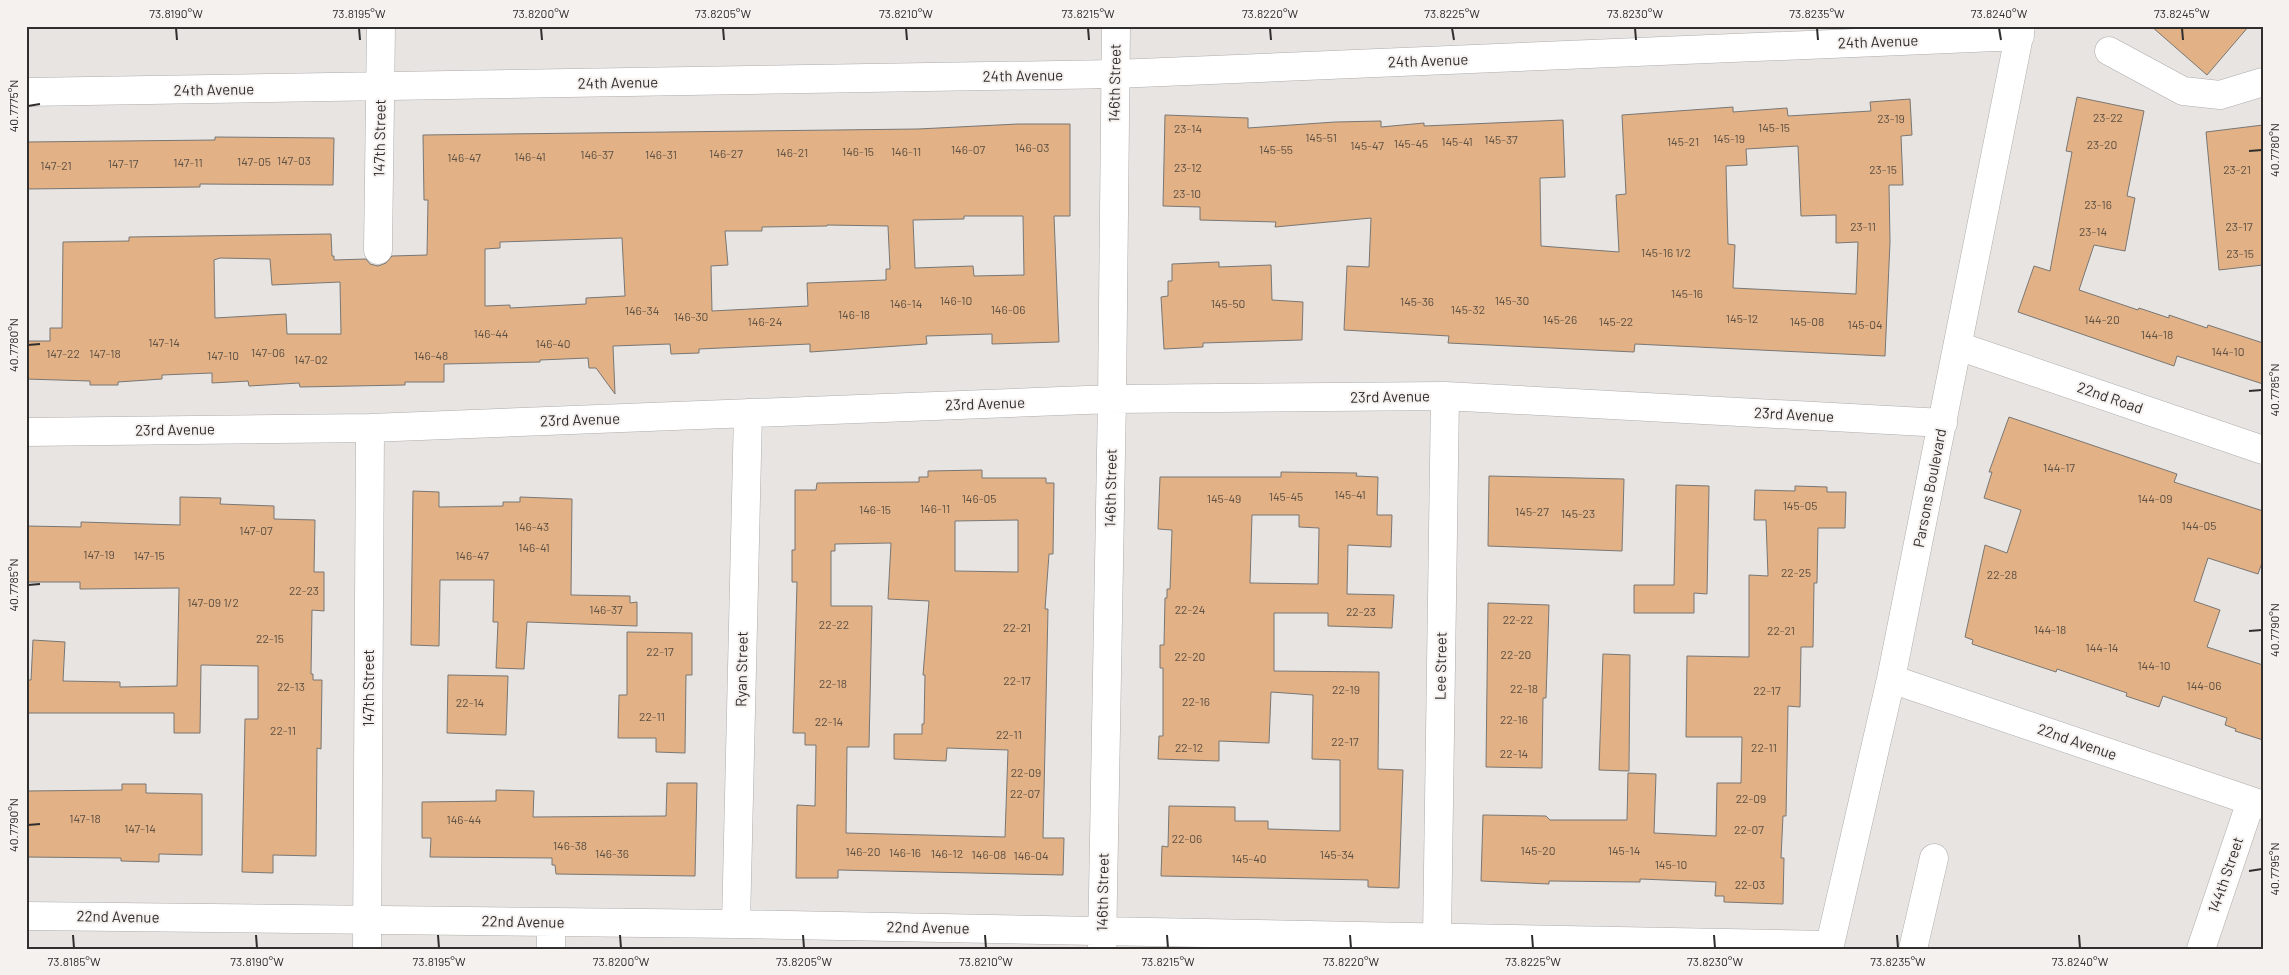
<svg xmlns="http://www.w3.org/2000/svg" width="2289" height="975" font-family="Barlow,sans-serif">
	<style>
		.building { fill: #e2b185; stroke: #797774; fill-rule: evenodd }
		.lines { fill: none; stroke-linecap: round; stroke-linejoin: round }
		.minor-casing { stroke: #afacaa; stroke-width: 29 }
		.minor { stroke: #fff; stroke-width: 28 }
		.ticks { fill: none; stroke: #302f2e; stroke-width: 2 }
		.labels { text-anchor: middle; stroke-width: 4; stroke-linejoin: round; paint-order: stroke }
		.number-label { font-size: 12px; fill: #5c5044 }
		.street-label { font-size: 15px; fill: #302f2e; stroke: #f5f1ef }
		.neatline { fill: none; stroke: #302f2e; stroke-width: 2 }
		.ticks-label { font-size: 12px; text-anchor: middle; fill: #302f2e }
	</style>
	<rect width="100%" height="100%" fill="#e7e4e2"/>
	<path class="building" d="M2151,26H2249L2207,75Z
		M2077,97L2144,111L2127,196L2135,198L2125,251L2094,245L2079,290L2138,310L2139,308L2169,318V315L2207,328L2208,325L2263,343V384L2177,356L2174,366L2018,312L2034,266L2050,271L2072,152L2066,151Z
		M1910,99L1912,135L1901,136L1903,185H1889L1890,242L1885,356L1635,344L1634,352L1448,343L1449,336L1344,330L1347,266L1369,267L1371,218L1275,227L1276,222L1200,220V207L1163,206L1165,115L1248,118V128L1335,122L1381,121V127L1424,123V126L1563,120L1565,177L1540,178L1541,246L1619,252L1616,195L1626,194L1622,115L1733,107V112L1787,108L1788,116L1871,111L1870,102ZM1798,146L1801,216L1836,215V243L1858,242L1856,294L1733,288L1735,245L1728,244L1726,166L1747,165L1746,149Z
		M1018,124H1070V216H1054L1059,342L992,344V334L926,336L927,344L810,352V344L699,349V353L671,354L670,344L613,346L615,394L596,368H589L588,358L540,360V362L444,364V382H405V385L300,387L299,383L249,386L248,381L212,383V373L162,375V379L118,382V385H90V381L26,379V341H50V328H62L63,242L129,241V237L331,234L332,256H334V260L366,259L370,264L378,266L386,263L392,256L427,255L428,200H424L423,135L918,129ZM964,216H1023L1024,275L974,276L973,266L915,268L913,220L964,219ZM827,225L888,226L890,269H886V280L807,283L808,306L712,311L711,266L728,265L725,231H762V227L827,226ZM622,238L625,296L586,298V304L510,308V305L485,306V249L500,248V242ZM220,258L270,259L272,285L340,282L341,334H287L286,314L215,318L214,260Z
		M2263,125V265L2219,270L2206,132Z
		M215,137L334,138L333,185L200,184V187L26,189V142L215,140Z
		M1219,262V267L1271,265L1272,300L1303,302L1302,340L1203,343V347L1164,349L1161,297L1168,296V281H1172V264Z
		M2009,417L2177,474L2174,482L2263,511V560L2258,574L2208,558L2194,601L2220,610L2207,647L2263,665V740L2235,731L2236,729L2225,725L2227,718L2163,696L2159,707L2126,696L2127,693L2057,669L2056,672L1972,644L1973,640L1965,637L1985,545L2007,553L2021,510L1984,498L1992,472H1989Z
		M982,470V478H1046V483H1054L1053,554H1049L1045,609H1048L1043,838H1064L1063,875L838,870V878H796L797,805L815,806L816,745H805V733H793L797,582H792V550H795V490H816L817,483L919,482V477H928V471ZM1018,520V572L955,571V521ZM891,543L888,599L929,601L923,675H925L924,724H922V734H894V759L946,761L947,748L1008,750L1005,837L846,833L847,747H869L872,606H831V551H835V544Z
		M1281,472L1357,473L1356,476L1378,477L1377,515H1392L1391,547L1348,545L1347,594L1394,595L1392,628L1328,626V613H1274V671L1379,672L1378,769L1403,770L1399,888L1368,887V880L1161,876L1162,846L1168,847L1169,806L1235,807V821H1268V829L1340,831V760L1312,759L1313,695L1271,692L1269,743L1219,741V761L1158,759L1159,736H1163V668H1160V645H1164L1165,598H1167V589H1170L1172,530L1158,529L1160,477H1281ZM1252,515H1299V527L1319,528L1318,584L1250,583Z
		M1489,476L1624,479L1622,551L1488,546Z
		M1676,485L1709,486L1707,594L1694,593V613H1634V585H1674Z
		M1795,486L1827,487V492H1846L1845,528H1818L1817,583H1814L1813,647H1801L1800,707L1788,706L1786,816H1783L1781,858H1784L1783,904L1724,902V896H1715L1716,882L1640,879V882L1549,881V884L1481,881L1483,815L1546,816L1550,820H1627L1628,773L1656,774L1654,833L1716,836L1717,783H1741L1742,737H1686L1687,656L1749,657V575L1768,576L1766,520H1754L1755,490L1795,491Z
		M413,491L439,492V507L503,506V502H520V497L572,499L571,595L630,596V603L637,602V626L527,622L524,669L496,668L498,622H493L494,580H440L439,646L411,645Z
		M180,497L221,498L220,504L274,506V519L315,520L314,572H324V611L312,610L311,674H313V680H322L321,749L317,748L316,856L273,855V873L242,872L245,719H258V666L201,665L200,733H174V713H26V680H31L33,640L65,642L63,681L120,682V687L177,686L179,588L80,589V582H26V526L81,527V522L180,525Z
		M1488,603L1549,605L1546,698H1543L1542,768L1486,767Z
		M627,632L692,633V675H686L685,753L656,752V738H618L619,695H627Z
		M1603,654L1630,655L1629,771L1599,770Z
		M448,675L508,676L506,735L447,733Z
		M667,783H697L695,876L556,874L555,865H552V858L430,857L431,838H422V802L496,801V790L534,791L533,817L666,816Z
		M122,784H146V793L202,794V855L159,854V862L121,861V858L26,857V791L122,790Z"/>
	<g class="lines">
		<defs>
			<path id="minor" d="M2109,51L2183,91L2220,95L2263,82
				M26,92L1115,74L2020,36
				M378,250L381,26
				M1958,346L2263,450
				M26,432L370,428L1112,399L1445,396L1943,423
				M1891,679L2263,805
				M26,916L736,924L1829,945
				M551,922V949
				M736,924L748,413
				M1437,937L1445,396
				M367,949L370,428
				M1102,949L1112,399L1116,26
				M1829,949L1891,679L2021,26
				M1913,949L1934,858
				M2201,949L2251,801"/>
		</defs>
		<use href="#minor" class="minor-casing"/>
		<use href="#minor" class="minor"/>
	</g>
	<path class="ticks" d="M176,28L177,40M359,28L360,40M541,28L542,40M723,28L724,40M906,28L907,40M1088,28L1089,40M1270,28L1271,40M1452,28L1454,40M1635,28L1636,40M1817,28L1818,40M1999,28L2001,40M2182,28L2183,40M28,106L40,104M2249,151L2262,150M28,345L40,344M2249,391L2262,390M28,585L40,584M2249,631L2262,630M28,825L40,824M2249,871L2262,869M73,935L74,948M256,935L257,948M438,935L439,948M620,935L621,948M803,935L804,948M985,935L986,948M1167,935L1168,948M1350,935L1351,948M1532,935L1533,948M1714,935L1715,948M1897,935L1898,948M2079,935L2080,948"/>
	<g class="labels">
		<g class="number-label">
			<text x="2108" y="122">23-22</text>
			<text x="1891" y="123">23-19</text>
			<text x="1774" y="132">145-15</text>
			<text x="1188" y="133">23-14</text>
			<text x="1321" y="142">145-51</text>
			<text x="1729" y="143">145-19</text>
			<text x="1501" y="144">145-37</text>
			<text x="1457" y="146">145-41</text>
			<text x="1683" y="146">145-21</text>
			<text x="1411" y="148">145-45</text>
			<text x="2102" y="149">23-20</text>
			<text x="1367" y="150">145-47</text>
			<text x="1032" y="152">146-03</text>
			<text x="968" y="154">146-07</text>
			<text x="1276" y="154">145-55</text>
			<text x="858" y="156">146-15</text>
			<text x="906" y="156">146-11</text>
			<text x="792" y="157">146-21</text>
			<text x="726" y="158">146-27</text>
			<text x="597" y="159">146-37</text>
			<text x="661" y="159">146-31</text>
			<text x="530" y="161">146-41</text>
			<text x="464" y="162">146-47</text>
			<text x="294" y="165">147-03</text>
			<text x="254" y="166">147-05</text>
			<text x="188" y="167">147-11</text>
			<text x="123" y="168">147-17</text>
			<text x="56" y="170">147-21</text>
			<text x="1188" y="172">23-12</text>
			<text x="1883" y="174">23-15</text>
			<text x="2237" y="174">23-21</text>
			<text x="1187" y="198">23-10</text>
			<text x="2098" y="209">23-16</text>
			<text x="1863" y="231">23-11</text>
			<text x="2239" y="231">23-17</text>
			<text x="2093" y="236">23-14</text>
			<text x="1666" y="257">145-16 1/2</text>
			<text x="2240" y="258">23-15</text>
			<text x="1687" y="298">145-16</text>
			<text x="956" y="305">146-10</text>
			<text x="1512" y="305">145-30</text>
			<text x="1417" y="306">145-36</text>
			<text x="906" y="308">146-14</text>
			<text x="1228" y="308">145-50</text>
			<text x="1008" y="314">146-06</text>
			<text x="1468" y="314">145-32</text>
			<text x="642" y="315">146-34</text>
			<text x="854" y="319">146-18</text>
			<text x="691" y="321">146-30</text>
			<text x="1742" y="323">145-12</text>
			<text x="1560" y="324">145-26</text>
			<text x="2102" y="324">144-20</text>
			<text x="765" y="326">146-24</text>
			<text x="1616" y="326">145-22</text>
			<text x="1807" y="326">145-08</text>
			<text x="1865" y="329">145-04</text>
			<text x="491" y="338">146-44</text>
			<text x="2157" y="339">144-18</text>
			<text x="164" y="347">147-14</text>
			<text x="553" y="348">146-40</text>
			<text x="2228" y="356">144-10</text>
			<text x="268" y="357">147-06</text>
			<text x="63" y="358">147-22</text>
			<text x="105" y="358">147-18</text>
			<text x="223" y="360">147-10</text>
			<text x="431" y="360">146-48</text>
			<text x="311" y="364">147-02</text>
			<text x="2059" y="472">144-17</text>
			<text x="1350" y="499">145-41</text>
			<text x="1286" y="501">145-45</text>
			<text x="979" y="503">146-05</text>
			<text x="1224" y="503">145-49</text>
			<text x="2155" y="503">144-09</text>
			<text x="1800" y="510">145-05</text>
			<text x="935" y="513">146-11</text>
			<text x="875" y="514">146-15</text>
			<text x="1532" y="516">145-27</text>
			<text x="1578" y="518">145-23</text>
			<text x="2199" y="530">144-05</text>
			<text x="532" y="531">146-43</text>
			<text x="256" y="535">147-07</text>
			<text x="534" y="552">146-41</text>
			<text x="99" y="559">147-19</text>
			<text x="149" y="560">147-15</text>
			<text x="472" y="560">146-47</text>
			<text x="1796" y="577">22-25</text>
			<text x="2002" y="579">22-28</text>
			<text x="304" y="595">22-23</text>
			<text x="213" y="607">147-09 1/2</text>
			<text x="606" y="614">146-37</text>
			<text x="1190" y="614">22-24</text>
			<text x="1361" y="616">22-23</text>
			<text x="1518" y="624">22-22</text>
			<text x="834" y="629">22-22</text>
			<text x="1017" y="632">22-21</text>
			<text x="2050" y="634">144-18</text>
			<text x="1781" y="635">22-21</text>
			<text x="270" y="643">22-15</text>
			<text x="2102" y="652">144-14</text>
			<text x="660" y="656">22-17</text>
			<text x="1516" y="659">22-20</text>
			<text x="1190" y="661">22-20</text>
			<text x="2154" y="670">144-10</text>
			<text x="1017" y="685">22-17</text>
			<text x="833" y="688">22-18</text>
			<text x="2204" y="690">144-06</text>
			<text x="291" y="691">22-13</text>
			<text x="1524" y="693">22-18</text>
			<text x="1346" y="694">22-19</text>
			<text x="1767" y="695">22-17</text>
			<text x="1196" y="706">22-16</text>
			<text x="470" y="707">22-14</text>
			<text x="652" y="721">22-11</text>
			<text x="1514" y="724">22-16</text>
			<text x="829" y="726">22-14</text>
			<text x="283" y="735">22-11</text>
			<text x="1009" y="739">22-11</text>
			<text x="1345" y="746">22-17</text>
			<text x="1189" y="752">22-12</text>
			<text x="1764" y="752">22-11</text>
			<text x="1514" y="758">22-14</text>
			<text x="1026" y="777">22-09</text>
			<text x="1025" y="798">22-07</text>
			<text x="1751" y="803">22-09</text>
			<text x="85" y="823">147-18</text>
			<text x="464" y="824">146-44</text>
			<text x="140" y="833">147-14</text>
			<text x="1749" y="834">22-07</text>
			<text x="1187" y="843">22-06</text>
			<text x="570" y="850">146-38</text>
			<text x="1538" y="855">145-20</text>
			<text x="1624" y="855">145-14</text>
			<text x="863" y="856">146-20</text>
			<text x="905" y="857">146-16</text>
			<text x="612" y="858">146-36</text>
			<text x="947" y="858">146-12</text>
			<text x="989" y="859">146-08</text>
			<text x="1337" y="859">145-34</text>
			<text x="1031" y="860">146-04</text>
			<text x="1249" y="863">145-40</text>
			<text x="1671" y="869">145-10</text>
			<text x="1750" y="889">22-03</text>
		</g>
		<g class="street-label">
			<text transform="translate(1878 42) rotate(-2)" y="5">24th Avenue</text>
			<text transform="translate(1428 61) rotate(-2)" y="5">24th Avenue</text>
			<text transform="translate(1023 76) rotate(-1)" y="5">24th Avenue</text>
			<text transform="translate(618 83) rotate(-1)" y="5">24th Avenue</text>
			<text transform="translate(1115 83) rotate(-89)" y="5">146th Street</text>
			<text transform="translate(214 90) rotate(-1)" y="5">24th Avenue</text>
			<text transform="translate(380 138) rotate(-89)" y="5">147th Street</text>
			<text transform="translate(1390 397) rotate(-1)" y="5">23rd Avenue</text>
			<text transform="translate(2110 398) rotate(19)" y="5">22nd Road</text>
			<text transform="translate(985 404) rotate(-2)" y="5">23rd Avenue</text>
			<text transform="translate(1794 415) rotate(3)" y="5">23rd Avenue</text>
			<text transform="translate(580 420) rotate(-2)" y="5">23rd Avenue</text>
			<text transform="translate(175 430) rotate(-1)" y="5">23rd Avenue</text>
			<text transform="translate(1111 488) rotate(-89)" y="5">146th Street</text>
			<text transform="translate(1930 488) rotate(-79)" y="5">Parsons Boulevard</text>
			<text transform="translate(1441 666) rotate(-89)" y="5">Lee Street</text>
			<text transform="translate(742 669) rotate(-89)" y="5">Ryan Street</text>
			<text transform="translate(369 688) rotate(-90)" y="5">147th Street</text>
			<text transform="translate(2077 742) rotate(19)" y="5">22nd Avenue</text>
			<text transform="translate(2226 875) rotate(-71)" y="5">144th Street</text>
			<text transform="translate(1103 892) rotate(-89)" y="5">146th Street</text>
			<text transform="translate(118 917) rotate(1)" y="5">22nd Avenue</text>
			<text transform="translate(523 922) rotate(1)" y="5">22nd Avenue</text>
			<text transform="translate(928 928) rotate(1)" y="5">22nd Avenue</text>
		</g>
	</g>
	<rect width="2289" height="975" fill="none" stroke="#f5f1ef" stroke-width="55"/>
	<rect x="28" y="28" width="2234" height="920" class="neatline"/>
	<g class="ticks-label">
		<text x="176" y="18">73.8190°W</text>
		<text x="359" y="18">73.8195°W</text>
		<text x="541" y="18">73.8200°W</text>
		<text x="723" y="18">73.8205°W</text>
		<text x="906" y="18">73.8210°W</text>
		<text x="1088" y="18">73.8215°W</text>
		<text x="1270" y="18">73.8220°W</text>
		<text x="1452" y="18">73.8225°W</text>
		<text x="1635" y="18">73.8230°W</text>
		<text x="1817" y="18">73.8235°W</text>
		<text x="1999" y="18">73.8240°W</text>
		<text x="2182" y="18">73.8245°W</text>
		<text transform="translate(14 106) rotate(-90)" y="4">40.7775°N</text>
		<text transform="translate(2275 150) rotate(-90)" y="4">40.7780°N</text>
		<text transform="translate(14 345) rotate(-90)" y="4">40.7780°N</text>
		<text transform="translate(2275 390) rotate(-90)" y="4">40.7785°N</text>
		<text transform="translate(14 585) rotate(-90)" y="4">40.7785°N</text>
		<text transform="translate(2275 630) rotate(-90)" y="4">40.7790°N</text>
		<text transform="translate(14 825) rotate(-90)" y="4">40.7790°N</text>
		<text transform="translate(2275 869) rotate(-90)" y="4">40.7795°N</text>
		<text x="74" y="966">73.8185°W</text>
		<text x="257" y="966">73.8190°W</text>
		<text x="439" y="966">73.8195°W</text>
		<text x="621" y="966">73.8200°W</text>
		<text x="804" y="966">73.8205°W</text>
		<text x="986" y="966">73.8210°W</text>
		<text x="1168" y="966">73.8215°W</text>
		<text x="1351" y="966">73.8220°W</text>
		<text x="1533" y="966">73.8225°W</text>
		<text x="1715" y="966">73.8230°W</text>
		<text x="1898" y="966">73.8235°W</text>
		<text x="2080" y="966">73.8240°W</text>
	</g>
</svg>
